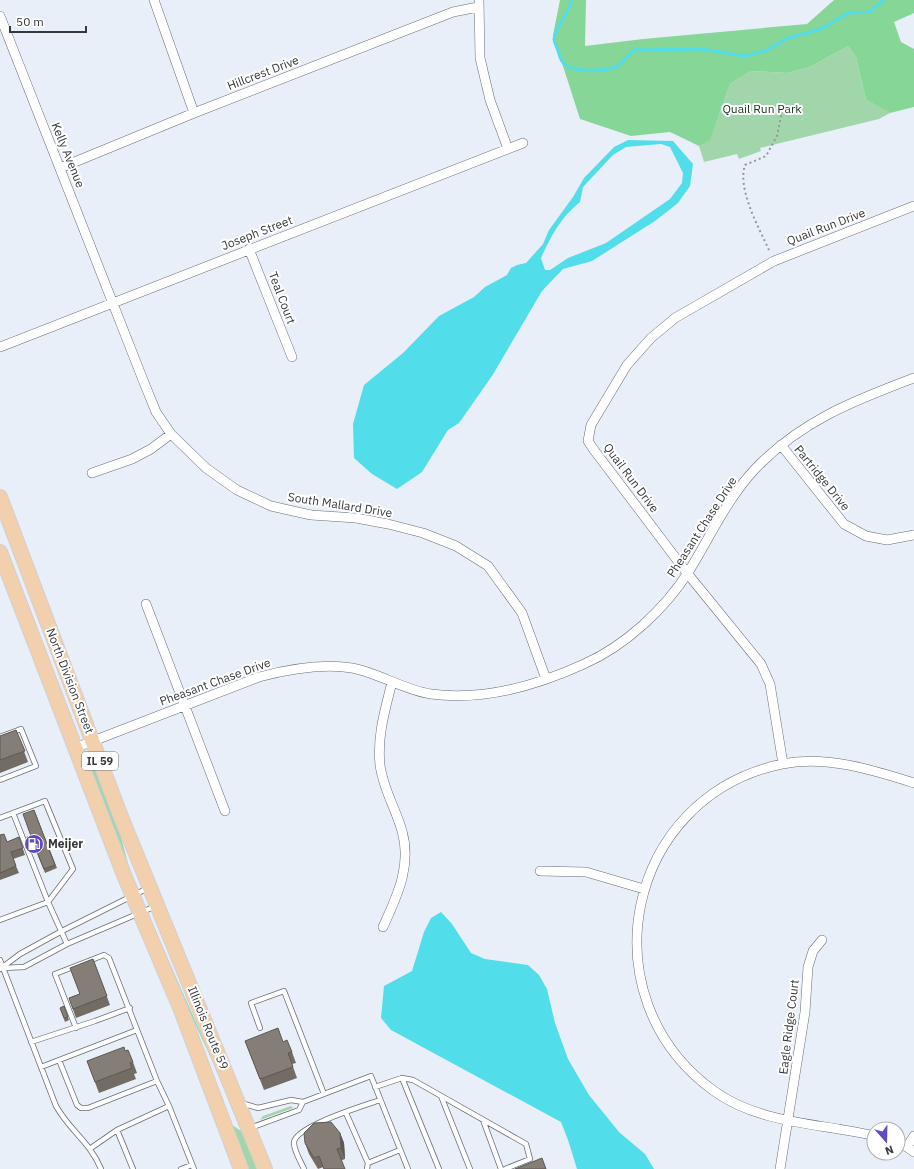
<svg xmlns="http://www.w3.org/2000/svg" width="914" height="1169" font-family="'IBM Plex Sans',sans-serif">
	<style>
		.green { fill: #a1d6ab }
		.forest { fill: #86d697 }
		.water { fill: #51dde9; fill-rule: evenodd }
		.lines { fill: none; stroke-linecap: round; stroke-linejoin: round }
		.stream { stroke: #51dde9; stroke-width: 3 }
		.lane-casing { stroke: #686e76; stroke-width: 6 }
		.street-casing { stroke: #686e76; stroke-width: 10 }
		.primary-casing { stroke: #cfcfd0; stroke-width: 16 }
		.path { stroke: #93989f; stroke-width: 2; stroke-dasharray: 2 3; stroke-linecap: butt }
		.lane { stroke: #fff; stroke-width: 4.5 }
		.street { stroke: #fff; stroke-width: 9 }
		.primary { stroke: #f2d0ad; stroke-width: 14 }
		.wall { fill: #726c65 }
		.shaded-wall { fill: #5d5853 }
		.building { fill: #857e76; stroke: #5d5853 }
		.labels { text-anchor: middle; stroke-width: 4; stroke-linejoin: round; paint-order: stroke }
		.shield { fill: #fff; stroke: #727476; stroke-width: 1 }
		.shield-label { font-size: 11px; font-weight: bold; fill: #36393c }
		.street-label { font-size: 12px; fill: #36393c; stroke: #fff }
		.park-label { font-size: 12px; fill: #16371e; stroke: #fff }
		.poi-label { font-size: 12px; font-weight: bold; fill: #36393c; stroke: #fff; text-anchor: start }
	</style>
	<rect width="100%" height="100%" fill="#e9eff9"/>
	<path class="green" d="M848,46L856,57L866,100L890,113L879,119L760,148L761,151L739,159L737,154L704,162L699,146L710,139L730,84L751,71L787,73L810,67Z
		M93,759L117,822L130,871L89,766V761Z
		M154,930H155L228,1094L187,1007Z
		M291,1106L293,1108L260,1120L263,1116Z
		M232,1125L244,1133L258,1169H249Z"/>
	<path class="forest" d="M560,0H586L585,46L643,39L807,24L834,0H914V13L894,22L901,42L914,49V107L890,113L866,100L856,57L848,46L810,67L787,73L751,71L730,84L710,140L699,146L670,132L631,136L580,119L553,35Z"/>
	<path class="water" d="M628,140L673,141L693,164L690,186L678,203L655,221L592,261L563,269L542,291L492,376L459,423L448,430L422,472L397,489L372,474L354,458L353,424L364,385L403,353L439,316L474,297L485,287L507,275L511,268L517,265L526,263L543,244L549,230L573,197L584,178L614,147ZM661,144L670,147L683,173L682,183L670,199L606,243L568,258L550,270H545L541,258C551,236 561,217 580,202L583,187L613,155L626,147Z
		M441,912L452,924L471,953L485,959L528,965L539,975L547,989L555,1023L568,1059L589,1095L619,1132L645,1154L654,1169H577L568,1140L561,1122L391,1030L381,1018L384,986L412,971L424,932L431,918Z"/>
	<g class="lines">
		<path class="stream" d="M571,0C570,14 555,26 554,39C554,43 557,47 558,51C560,57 561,63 567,66C576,72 606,71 616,67C622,64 629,55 634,50L702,49L745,56L765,51L788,38L821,29L848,13L869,12L884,0"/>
		<defs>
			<path id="lane" d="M0,737L21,729L36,766L0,780
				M13,813L48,902
				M0,818L45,801L73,869L48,902
				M0,920L48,902L67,944
				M0,960L56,1106C70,1131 90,1142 101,1169
				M3,968L24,967L67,944L156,906
				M0,969L20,954L62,931L148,888
				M260,1028L251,1003L284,991L324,1094
				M31,1042L95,1021L130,1008
				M59,1060L77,1105L81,1108H88L157,1081L109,958L104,955L55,974L76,1028
				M41,1067L137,1030
				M402,1078L413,1080L526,1144L530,1159L505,1169
				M375,1087L402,1078L439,1169
				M441,1096L470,1169
				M241,1103L258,1108L291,1100L303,1102L371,1076L408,1169
				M169,1106L194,1169
				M346,1113L368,1163
				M483,1120L501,1169
				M250,1128L299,1110L303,1102
				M117,1130L133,1169
				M91,1148L117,1130L169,1106L157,1081
				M181,1169L192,1165
				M304,1169C301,1162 294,1151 294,1143C293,1127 366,1105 380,1100
				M367,1169L368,1163L400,1150"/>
			<path id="street" d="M154,0L194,113
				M479,0L480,58L490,100L508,149
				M0,16L143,380L156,412L171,434L206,468L237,490L271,506L311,515L356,518L388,524L423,533L456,546L488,566L522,613L546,679
				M60,168L194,113L453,12L478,7
				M249,249L292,357
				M0,347L523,143
				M781,445L844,524L866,536L887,540L914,535
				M92,473L132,459L151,449L171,434
				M146,604L225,811
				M75,748L259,677C289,669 321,663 352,668C379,673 404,690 431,694C483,701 536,686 584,664C625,646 665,609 689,571C710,537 727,499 755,469C801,421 853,401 914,378
				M783,764L770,684L761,664L687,573L594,450L588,441L591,425L627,365L651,338L675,318L774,261L914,206
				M540,871L586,872L644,889
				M383,927C397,896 412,866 402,831C396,809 383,789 380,765C377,736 385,710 392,682
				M874,1136C863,1133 850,1131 838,1129C795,1122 750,1117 714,1091C585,998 625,797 782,764C826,755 873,770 914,783
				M898,1144L907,1147L914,1152
				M907,1147L914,1136
				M780,1169L805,1012L808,967L813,951L822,940"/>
			<path id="primary" d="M0,497L121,817L265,1169
				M0,552L124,875L181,1010L241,1169"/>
		</defs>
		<use href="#lane" class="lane-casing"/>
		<use href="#street" class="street-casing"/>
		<use href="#primary" class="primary-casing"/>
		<path class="path" d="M769,250C759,228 737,189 745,165L766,156L777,136L782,112"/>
		<use href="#lane" class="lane"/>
		<use href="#street" class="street"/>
		<use href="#primary" class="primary"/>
	</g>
	<path class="wall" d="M16,730L28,762L0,773V736Z
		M34,810L57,868L45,873L36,851L32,852L28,841L31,836Z
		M0,835L7,842L19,837L25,855L13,859L19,873L0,880Z
		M93,959L110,1005L76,1018L69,998L79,994Z
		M64,1006L69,1020L65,1022L60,1008Z
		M245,1041L283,1042L292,1052L296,1063L292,1064L297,1078L264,1090Z
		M125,1051L133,1062L137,1073L134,1074L136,1079L99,1093L87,1061Z
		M340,1133L344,1143L345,1159L318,1169L309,1154L305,1143Z"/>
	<path class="shaded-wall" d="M340,1133L344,1143L345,1159L341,1148Z"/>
	<path class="building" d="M16,730L25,751L0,760V736Z
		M34,810L55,865L44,869L35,847L31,848L27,837L31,836L23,814Z
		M4,834L7,842L19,837L23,848L11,852L16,866L0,873V835Z
		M93,959L107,996L73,1009L69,998L80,994L70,968Z
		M64,1006L68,1017L64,1018L60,1008Z
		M278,1028L283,1042L287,1040L292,1052L288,1053L293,1067L260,1079L245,1041Z
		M124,1047L125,1051L128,1050L133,1062L130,1063L132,1068L95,1082L87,1061Z
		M331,1122L340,1133L341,1148L337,1149L345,1169H324L319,1156L314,1158L305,1143L304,1133L314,1123Z
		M542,1158L546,1169H515Z"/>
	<defs>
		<symbol id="fuel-disc" viewBox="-11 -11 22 22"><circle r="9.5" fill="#6049c2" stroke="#fff"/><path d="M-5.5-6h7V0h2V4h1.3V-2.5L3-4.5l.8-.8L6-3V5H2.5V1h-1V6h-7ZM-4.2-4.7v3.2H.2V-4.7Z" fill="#fff"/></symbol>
	</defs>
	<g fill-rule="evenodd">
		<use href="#fuel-disc" x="23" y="833" width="22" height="22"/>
	</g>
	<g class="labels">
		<rect class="shield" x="82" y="752" width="36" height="18" rx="3"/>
		<g class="shield-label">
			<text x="100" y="765">IL 59</text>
		</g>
		<g class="street-label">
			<text transform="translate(263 73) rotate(-21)" y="4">Hillcrest Drive</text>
			<text transform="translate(68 155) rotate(68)" y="4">Kelly Avenue</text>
			<text transform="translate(826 227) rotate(-21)" y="4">Quail Run Drive</text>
			<text transform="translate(257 233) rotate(-21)" y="4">Joseph Street</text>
			<text transform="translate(282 298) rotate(69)" y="4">Teal Court</text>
			<text transform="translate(631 478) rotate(53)" y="4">Quail Run Drive</text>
			<text transform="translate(822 478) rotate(51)" y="4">Partridge Drive</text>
			<text transform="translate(340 505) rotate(9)" y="4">South Mallard Drive</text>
			<text transform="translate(702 527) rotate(-57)" y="4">Pheasant Chase Drive</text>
			<text transform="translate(70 681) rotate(69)" y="4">North Division Street</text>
			<text transform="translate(215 682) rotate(-20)" y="4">Pheasant Chase Drive</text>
			<text transform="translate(789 1027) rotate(-83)" y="4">Eagle Ridge Court</text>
			<text transform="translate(208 1028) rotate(68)" y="4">Illinois Route 59</text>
		</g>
		<g class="park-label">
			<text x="762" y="113">Quail Run Park</text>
		</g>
		<g class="poi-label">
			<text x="48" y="848">Meijer</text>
		</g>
	</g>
	<g transform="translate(886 1141) rotate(160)"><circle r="19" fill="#ffffff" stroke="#afb0b1"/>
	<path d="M0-3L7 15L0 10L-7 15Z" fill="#6049c2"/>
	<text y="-6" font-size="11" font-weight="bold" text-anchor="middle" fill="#36393c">N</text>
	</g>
	<path d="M10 26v6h76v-6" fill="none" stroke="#36393c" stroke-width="2"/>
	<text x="16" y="26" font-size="12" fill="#36393c" stroke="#ffffff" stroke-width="3" paint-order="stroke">50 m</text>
</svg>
